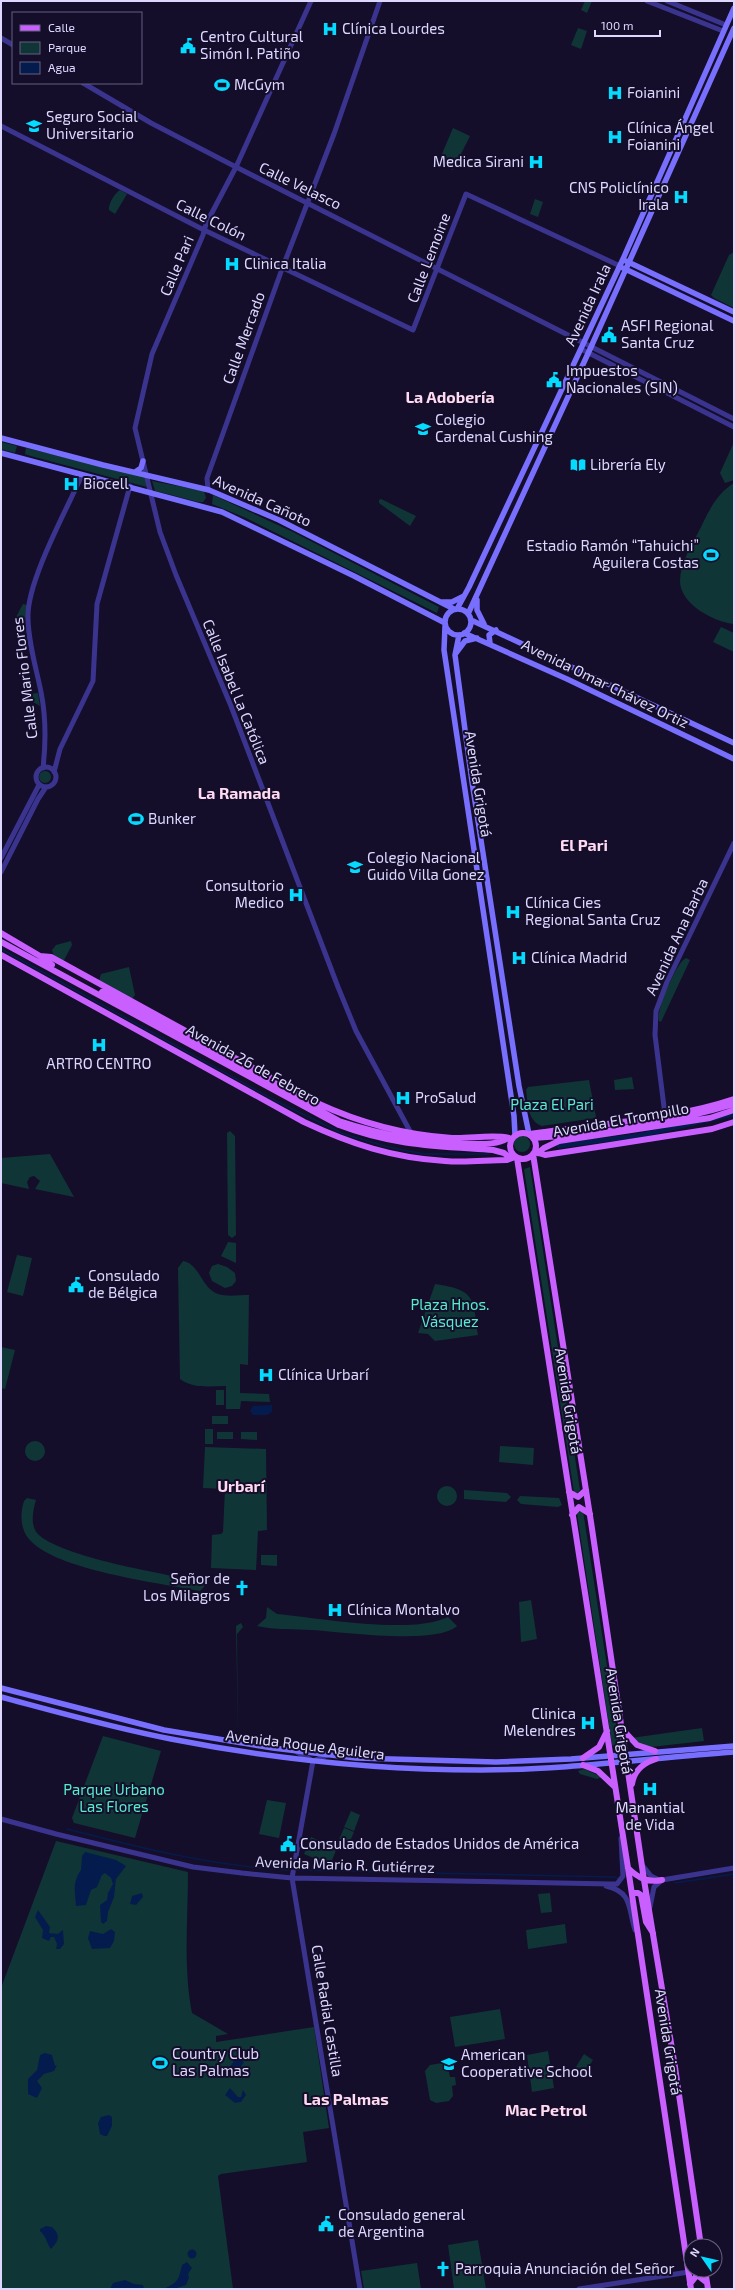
<svg xmlns="http://www.w3.org/2000/svg" width="735" height="2290" font-family="'Exo 2',sans-serif">
	<style>
		.green { fill: #103536 }
		.water { fill: #041c4d }
		.lines { fill: none; stroke-linecap: round; stroke-linejoin: round }
		.stream { stroke: #041c4d; stroke-width: 1.5 }
		.canal { stroke: #041c4d; stroke-width: 4.5 }
		.tertiary { stroke: #3b348f; stroke-width: 5 }
		.secondary { stroke: #796fff; stroke-width: 5.5 }
		.primary { stroke: #ca5fff; stroke-width: 6 }
		.labels { text-anchor: middle; stroke-width: 4; stroke-linejoin: round; paint-order: stroke }
		.poi-label { font-size: 15px; fill: #ded8ff; stroke: #140e2b; text-anchor: start }
		.street-label { font-size: 15px; fill: #ded8ff; stroke: #140e2b }
		.park-label { font-size: 15px; fill: #56edce; stroke: #140e2b }
		.neighbourhood-label { font-size: 16px; font-weight: bold; fill: #ffdaf0; stroke: #140e2b }
	</style>
	<rect width="100%" height="100%" fill="#140e2b"/>
	<path class="green" d="M585,1H592L587,13L581,10Z
		M578,28L587,31L581,49L571,45Z
		M453,128L470,136L453,170L438,163Z
		M120,190L127,194L115,214L109,210C108,204 115,193 120,190Z
		M535,199L543,202L538,217L530,214Z
		M734,252V308L714,298L711,295L729,255Z
		M1,442L17,446L15,453L1,449Z
		M734,442V480L725,483L720,473Z
		M26,448L145,477L147,487L31,456L25,454Z
		M152,481L204,491L206,498L203,502H198L160,492L155,491Z
		M734,483V624C714,622 680,604 680,581C680,563 692,545 700,529C709,511 716,494 734,483Z
		M213,495L291,531L439,607L437,613L246,518L212,504Z
		M381,499L416,516L410,526L379,503V500Z
		M23,604L27,605L25,627L14,621Z
		M721,627L734,633V652L713,642Z
		M38,693L40,706L21,695H22Z
		M39 777a6 6 0 1 1 12 0a6 6 0 1 1-12 0Z
		M71,941L72,945L63,962L54,956L52,950L56,945Z
		M686,958L690,960L661,1022L659,1021C655,1012 677,961 686,958Z
		M129,967L135,995L132,999L99,981L101,974Z
		M632,1077L634,1089L615,1090L614,1080Z
		M589,1080L596,1117L595,1118L542,1126C527,1121 528,1103 526,1090L528,1087Z
		M230,1131L235,1136L236,1235L232,1238L228,1235L227,1133Z
		M514 1144a8 8 0 1 1 16 0a8 8 0 1 1-16 0Z
		M50,1154L74,1197L35,1189L40,1181L34,1176L30,1177L27,1182L29,1189L1,1183V1158Z
		M530,1167L580,1490L577,1494L574,1492L524,1169Z
		M228,1242L236,1243V1263L221,1256Z
		M17,1255L32,1258L23,1296L7,1292Z
		M183,1261C200,1264 201,1288 218,1294C227,1297 239,1295 249,1295L248,1365L240,1364V1393L269,1394L270,1402L241,1401L240,1409H226V1386C210,1386 193,1389 180,1379L178,1268Z
		M218,1264L227,1267L235,1273L236,1281L232,1286L225,1288L212,1281L209,1273L212,1266Z
		M435,1284C476,1290 473,1298 478,1335L435,1341L428,1334L418,1333Z
		M1,1347L15,1350L5,1389L1,1388Z
		M216,1390H224V1405H216Z
		M212,1416H228V1424H212Z
		M205,1429H213V1444H205Z
		M217,1432H233V1439H217Z
		M241,1432H257V1440L241,1439Z
		M25 1451a10 10 0 1 1 20 0a10 10 0 1 1-20 0Z
		M500,1446L534,1448L533,1465L499,1462Z
		M205,1447L266,1449L267,1530L258,1531L256,1570L211,1568L212,1535L221,1534L223,1532L225,1489L203,1488Z
		M437 1496a10 10 0 1 1 20 0a10 10 0 1 1-20 0Z
		M464,1490L507,1493L511,1497L506,1502L464,1499Z
		M520,1496L559,1498L562,1505L558,1507L521,1504L517,1500Z
		M27,1498L36,1500C33,1510 30,1524 37,1533C58,1557 170,1575 204,1582V1587L200,1591C160,1583 54,1570 29,1539C20,1529 20,1513 24,1501Z
		M578,1510L583,1511L619,1744L615,1747L612,1745L577,1513Z
		M261,1555H277V1566L261,1565Z
		M531,1600L537,1639L521,1642L519,1602Z
		M267,1607L277,1614C319,1618 411,1635 448,1617L457,1626C436,1645 342,1632 312,1630C294,1629 275,1630 257,1626L266,1618Z
		M241,1623L243,1627L237,1634L238,1735L236,1626Z
		M702,1728L704,1741L651,1747L642,1745L631,1738Z
		M103,1736L161,1751L135,1838L74,1823L72,1818Z
		M584,1769L602,1777L597,1779L580,1774L578,1771Z
		M267,1800L286,1803L279,1838L259,1834Z
		M351,1811L360,1815L354,1831L344,1827Z
		M344,1828L354,1832L347,1848L337,1844Z
		M311,1837L337,1848L330,1865L304,1854Z
		M56,1841L188,1872C188,1919 183,1967 192,2013L228,2034L216,2036V2042L314,2027L329,2128L303,2132L307,2162L221,2174L218,2176L233,2289H1V1988Z
		M550,1893L552,1912L541,1913L538,1894Z
		M565,1924L567,1943L528,1949L526,1930Z
		M500,2009L505,2039L455,2047L450,2017Z
		M548,2051L554,2088L532,2092L527,2055Z
		M584,2054L593,2060L583,2075L574,2070Z
		M442,2063L448,2067L450,2077H455L456,2085L452,2086L453,2096L449,2101L436,2103L430,2100L425,2071L430,2065Z
		M478,2240L486,2289H454L448,2245Z
		M417,2263L421,2289H364L361,2271Z"/>
	<path class="water" d="M272,1405V1412L267,1415H253L250,1411L253,1406Z
		M85,1852L116,1860L126,1866L116,1879L114,1897L108,1912L107,1921L103,1924L101,1922L100,1905L107,1900L108,1893L113,1884L111,1878L105,1873L102,1875L97,1887L91,1890L86,1905L76,1906C75,1890 72,1883 81,1870L82,1856Z
		M142,1893L143,1897L136,1905L130,1904L132,1896Z
		M38,1910L50,1927L49,1933L58,1934L63,1930L64,1944L60,1949H56L57,1944L54,1937H51L49,1941L42,1938L43,1930L35,1917Z
		M111,1929L115,1932L114,1941L110,1948L92,1949L88,1938L90,1931L103,1934Z
		M45,2053L52,2055L55,2066L57,2065L54,2071L44,2074L37,2081L42,2088L37,2098L28,2094V2079L37,2070L40,2055Z
		M236,2058L244,2062L235,2076L227,2071Z
		M230,2088L238,2097H241L243,2090L246,2095L241,2102L235,2103L225,2095Z
		M109,2115L112,2117V2126L107,2136H104L100,2134L98,2123L101,2117Z
		M46,2226L52,2227C61,2235 59,2241 51,2249C47,2244 46,2236 40,2231V2229Z
		M187.5 2254a4.5 4.5 0 1 1 9 0a4.5 4.5 0 1 1-9 0Z
		M187,2262L192,2268L188,2274L189,2278L186,2285L174,2289H163C178,2282 178,2282 182,2265Z
		M125,2280L134,2284L143,2285L144,2289H110L113,2283Z"/>
	<g class="lines">
		<path class="stream" d="M1,949L278,1102L344,1134L388,1147L424,1154H489
			M67,1829C141,1848 212,1866 288,1870
			M295,1870L615,1877L618,1879
			M675,1883L734,1874"/>
		<path class="canal" d="M559,1146L642,1135L734,1114"/>
		<path class="tertiary" d="M311,1L236,167L206,224L203,235L152,354L135,428L160,532L176,575L231,706L338,987L356,1031L411,1133
			M647,1L723,31
			M667,1L726,25
			M1,38L13,45
			M83,83L151,123L236,167L734,419
			M1,126L204,230L413,330L466,194L620,266
			M581,349L734,427
			M208,490L207,478L282,269L334,134L380,1
			M36 777a10 10 0 1 1 20 0a10 10 0 1 1-20 0Z
			M43,768C46,742 46,717 41,692C36,667 28,642 28,617C27,581 67,509 82,475
			M54,772L60,749L93,681L97,604L130,486
			M1,858L39,785
			M1,872L38,799L46,787
			M665,1115L655,1035L656,1011L667,982L734,843
			M297,1752L313,1761
			M328,1755L313,1761L292,1878L360,2289
			M1,1819L56,1834L193,1867L242,1873L292,1878L611,1884H617L623,1876L621,1838
			M643,1866L651,1876L659,1880
			M606,1886C633,1892 628,1909 635,1930
			M650,1907L654,1887L662,1880L734,1868
			M579,2289L689,2272"/>
		<path class="secondary" d="M626,261L734,312
			M623,268L734,321
			M1,438L103,465L209,490L279,520L454,609
			M1,453L222,512L354,576L445,623
			M135,472L141,468L143,461
			M477,600V610L484,624
			M442,602H452L464,596
			M445 622a13 13 0 1 1 26 0a13 13 0 1 1-26 0Z
			M457,609L469,587L623,259L734,8
			M468,614L591,347L734,28
			M471,620L734,743
			M445,626L444,650L514,1116L515,1135
			M464,633L567,679L734,759
			M459,635L455,655L472,782L519,1086L529,1134
			M490,643L489,635L496,630
			M456,653L465,641L477,638
			M1,1688L164,1730L273,1748L356,1758L496,1762L571,1759L734,1746
			M1,1697C57,1712 113,1728 171,1739C273,1759 377,1770 481,1770C566,1770 650,1758 734,1752"/>
		<path class="primary" d="M1,933L40,956L52,965
			M1,942L339,1125C394,1146 436,1146 493,1150L504,1153L510,1158
			M1,955L304,1122C351,1144 393,1158 445,1161C466,1163 487,1160 507,1160L515,1157
			M40,956L51,957L317,1103C360,1123 404,1135 452,1138C470,1139 492,1134 509,1138
			M102,992L339,1121C382,1135 424,1143 469,1144C482,1144 497,1145 508,1138
			M510 1146a13 13 0 1 1 26 0a13 13 0 1 1-26 0Z
			M530,1134C595,1124 672,1120 734,1099
			M533,1138C596,1135 675,1122 734,1104
			M535,1152L545,1155L604,1146L712,1129L734,1122
			M538,1153L544,1148L559,1141L710,1118L734,1110
			M533,1154L591,1522L644,1880L675,2067L701,2246
			M517,1158L628,1868L691,2289
			M569,1492L578,1497L586,1490
			M572,1515L579,1507L590,1514
			M623,1730L637,1745L655,1751
			M583,1758L599,1747L607,1731
			M583,1765L598,1771L615,1787
			M632,1784C634,1771 643,1763 656,1759
			M628,1868C638,1878 648,1883 662,1880
			M632,1893H638L641,1895L646,1922L653,1933
			M705,2270L708,2289
			M690,2284L697,2275L706,2282"/>
	</g>
	<defs>
		<symbol id="hospital-bare" viewBox="-9 -9 18 18"><path d="M-5-5h3v3.5h4V-5h3V5h-3V1.5h-4V5h-3Z" fill="#04dbff" stroke="#140e2b" stroke-width="2.5" paint-order="stroke"/></symbol>
		<symbol id="civic-bare" viewBox="-9 -9 18 18"><path d="M-.6-6.5H3V-4.5H.6V-3L4-1V1h2V6H-6V1h2V-1L-.6-3ZM-1.2 2.5V6h2.4V2.5Z" fill="#04dbff" stroke="#140e2b" stroke-width="2.5" paint-order="stroke"/></symbol>
		<symbol id="stadium-bare" viewBox="-9 -9 18 18"><path d="M0-5a6.5 5 0 1 0 0 10a6.5 5 0 1 0 0-10ZM-3.5-1.8h7v3.6h-7Z" fill="#04dbff" stroke="#140e2b" stroke-width="2.5" paint-order="stroke"/></symbol>
		<symbol id="university-bare" viewBox="-9 -9 18 18"><path d="M0-5L7-2L0 1L-7-2ZM-4 1L0 2.5L4 1V4Q0 6-4 4Z" fill="#04dbff" stroke="#140e2b" stroke-width="2.5" paint-order="stroke"/></symbol>
		<symbol id="school-bare" viewBox="-9 -9 18 18"><path d="M0-5L7-2L0 1L-7-2ZM-4 1L0 2.5L4 1V4Q0 6-4 4Z" fill="#04dbff" stroke="#140e2b" stroke-width="2.5" paint-order="stroke"/></symbol>
		<symbol id="library-bare" viewBox="-9 -9 18 18"><path d="M-6-4Q-3-5.5-.7-3.5V5Q-3 3-6 4ZM6-4Q3-5.5 .7-3.5V5Q3 3 6 4Z" fill="#04dbff" stroke="#140e2b" stroke-width="2.5" paint-order="stroke"/></symbol>
		<symbol id="church-bare" viewBox="-9 -9 18 18"><path d="M-1.2-6h2.4v3.5h3.3v2.4h-3.3V6h-2.4V-.1h-3.3v-2.4h3.3Z" fill="#04dbff" stroke="#140e2b" stroke-width="2.5" paint-order="stroke"/></symbol>
	</defs>
	<g fill-rule="evenodd">
		<use href="#hospital-bare" x="319" y="18" width="22" height="22"/>
		<use href="#civic-bare" x="177" y="35" width="22" height="22"/>
		<use href="#stadium-bare" x="211" y="74" width="22" height="22"/>
		<use href="#hospital-bare" x="604" y="82" width="22" height="22"/>
		<use href="#university-bare" x="23" y="115" width="22" height="22"/>
		<use href="#hospital-bare" x="604" y="126" width="22" height="22"/>
		<use href="#hospital-bare" x="525" y="151" width="22" height="22"/>
		<use href="#hospital-bare" x="670" y="186" width="22" height="22"/>
		<use href="#hospital-bare" x="221" y="253" width="22" height="22"/>
		<use href="#civic-bare" x="598" y="324" width="22" height="22"/>
		<use href="#civic-bare" x="543" y="369" width="22" height="22"/>
		<use href="#school-bare" x="412" y="418" width="22" height="22"/>
		<use href="#library-bare" x="567" y="454" width="22" height="22"/>
		<use href="#hospital-bare" x="60" y="473" width="22" height="22"/>
		<use href="#stadium-bare" x="700" y="544" width="22" height="22"/>
		<use href="#stadium-bare" x="125" y="808" width="22" height="22"/>
		<use href="#university-bare" x="344" y="856" width="22" height="22"/>
		<use href="#hospital-bare" x="285" y="884" width="22" height="22"/>
		<use href="#hospital-bare" x="502" y="901" width="22" height="22"/>
		<use href="#hospital-bare" x="508" y="947" width="22" height="22"/>
		<use href="#hospital-bare" x="88" y="1034" width="22" height="22"/>
		<use href="#hospital-bare" x="392" y="1087" width="22" height="22"/>
		<use href="#civic-bare" x="65" y="1274" width="22" height="22"/>
		<use href="#hospital-bare" x="255" y="1364" width="22" height="22"/>
		<use href="#church-bare" x="231" y="1577" width="22" height="22"/>
		<use href="#hospital-bare" x="324" y="1599" width="22" height="22"/>
		<use href="#hospital-bare" x="577" y="1712" width="22" height="22"/>
		<use href="#hospital-bare" x="639" y="1778" width="22" height="22"/>
		<use href="#civic-bare" x="277" y="1833" width="22" height="22"/>
		<use href="#stadium-bare" x="149" y="2052" width="22" height="22"/>
		<use href="#school-bare" x="438" y="2053" width="22" height="22"/>
		<use href="#civic-bare" x="315" y="2213" width="22" height="22"/>
		<use href="#church-bare" x="432" y="2258" width="22" height="22"/>
	</g>
	<g class="labels">
		<g class="poi-label">
			<text x="342" y="34">Clínica Lourdes</text>
			<text x="200" y="42">Centro Cultural<tspan x="200" dy="17">Simón I. Patiño</tspan></text>
			<text x="234" y="90">McGym</text>
			<text x="627" y="98">Foianini</text>
			<text x="46" y="122">Seguro Social<tspan x="46" dy="17">Universitario</tspan></text>
			<text x="627" y="133">Clínica Ángel<tspan x="627" dy="17">Foianini</tspan></text>
			<text x="524" y="167" text-anchor="end">Medica Sirani</text>
			<text x="669" y="193" text-anchor="end">CNS Policlínico<tspan x="669" dy="17">Irala</tspan></text>
			<text x="244" y="269">Clinica Italia</text>
			<text x="621" y="331">ASFI Regional<tspan x="621" dy="17">Santa Cruz</tspan></text>
			<text x="566" y="376">Impuestos<tspan x="566" dy="17">Nacionales (SIN)</tspan></text>
			<text x="435" y="425">Colegio<tspan x="435" dy="17">Cardenal Cushing</tspan></text>
			<text x="590" y="470">Librería Ely</text>
			<text x="83" y="489">Biocell</text>
			<text x="699" y="551" text-anchor="end">Estadio Ramón “Tahuichi”<tspan x="699" dy="17">Aguilera Costas</tspan></text>
			<text x="148" y="824">Bunker</text>
			<text x="367" y="863">Colegio Nacional<tspan x="367" dy="17">Guido Villa Gonez</tspan></text>
			<text x="284" y="891" text-anchor="end">Consultorio<tspan x="284" dy="17">Medico</tspan></text>
			<text x="525" y="908">Clínica Cies<tspan x="525" dy="17">Regional Santa Cruz</tspan></text>
			<text x="531" y="963">Clínica Madrid</text>
			<text x="99" y="1069" text-anchor="middle">ARTRO CENTRO</text>
			<text x="415" y="1103">ProSalud</text>
			<text x="88" y="1281">Consulado<tspan x="88" dy="17">de Bélgica</tspan></text>
			<text x="278" y="1380">Clínica Urbarí</text>
			<text x="230" y="1584" text-anchor="end">Señor de<tspan x="230" dy="17">Los Milagros</tspan></text>
			<text x="347" y="1615">Clínica Montalvo</text>
			<text x="576" y="1719" text-anchor="end">Clinica<tspan x="576" dy="17">Melendres</tspan></text>
			<text x="650" y="1813" text-anchor="middle">Manantial<tspan x="650" dy="17">de Vida</tspan></text>
			<text x="300" y="1849">Consulado de Estados Unidos de América</text>
			<text x="172" y="2059">Country Club<tspan x="172" dy="17">Las Palmas</tspan></text>
			<text x="461" y="2060">American<tspan x="461" dy="17">Cooperative School</tspan></text>
			<text x="338" y="2220">Consulado general<tspan x="338" dy="17">de Argentina</tspan></text>
			<text x="455" y="2274">Parroquia Anunciación del Señor</text>
		</g>
		<g class="street-label">
			<text transform="translate(300 186) rotate(26)" y="5">Calle Velasco</text>
			<text transform="translate(211 220) rotate(26)" y="5">Calle Colón</text>
			<text transform="translate(429 258) rotate(-69)" y="5">Calle Lemoine</text>
			<text transform="translate(177 266) rotate(-67)" y="5">Calle Pari</text>
			<text transform="translate(588 305) rotate(-65)" y="5">Avenida Irala</text>
			<text transform="translate(244 338) rotate(-70)" y="5">Calle Mercado</text>
			<text transform="translate(262 501) rotate(24)" y="5">Avenida Cañoto</text>
			<text transform="translate(25 678) rotate(-97)" y="5">Calle Mario Flores</text>
			<text transform="translate(605 684) rotate(26)" y="5">Avenida Omar Chávez Ortiz</text>
			<text transform="translate(236 692) rotate(68)" y="5">Calle Isabel La Católica</text>
			<text transform="translate(478 784) rotate(81)" y="5">Avenida Grigotá</text>
			<text transform="translate(677 937) rotate(-65)" y="5">Avenida Ana Barba</text>
			<text transform="translate(253 1065) rotate(29)" y="5">Avenida 26 de Febrero</text>
			<text transform="translate(621 1120) rotate(-10)" y="5">Avenida El Trompillo</text>
			<text transform="translate(568 1401) rotate(81)" y="5">Avenida Grigotá</text>
			<text transform="translate(619 1721) rotate(81)" y="5">Avenida Grigotá</text>
			<text transform="translate(305 1745) rotate(7)" y="5">Avenida Roque Aguilera</text>
			<text transform="translate(345 1865) rotate(2)" y="5">Avenida Mario R. Gutiérrez</text>
			<text transform="translate(327 2011) rotate(81)" y="5">Calle Radial Castilla</text>
			<text transform="translate(668 2042) rotate(81)" y="5">Avenida Grigotá</text>
		</g>
		<g class="park-label">
			<text x="552" y="1110">Plaza El Pari</text>
			<text x="450" y="1310">Plaza Hnos.<tspan x="450" dy="17">Vásquez</tspan></text>
			<text x="114" y="1795">Parque Urbano<tspan x="114" dy="17">Las Flores</tspan></text>
		</g>
		<g class="neighbourhood-label">
			<text x="450" y="403">La Adobería</text>
			<text x="239" y="799">La Ramada</text>
			<text x="584" y="851">El Pari</text>
			<text x="241" y="1492">Urbarí</text>
			<text x="346" y="2105">Las Palmas</text>
			<text x="546" y="2116">Mac Petrol</text>
		</g>
	</g>
	<rect width="735" height="2290" fill="none" stroke="#ded8ff" stroke-width="4"/>
	<rect x="12" y="12" width="130" height="72" fill="#140e2b" stroke="#655f80"/>
	<rect x="20" y="25" width="20" height="6" fill="#ca5fff" stroke="#655f80"/>
	<text x="48" y="32" font-size="12" fill="#ded8ff">Calle</text>
	<rect x="20" y="42" width="20" height="12" fill="#103536" stroke="#655f80"/>
	<text x="48" y="52" font-size="12" fill="#ded8ff">Parque</text>
	<rect x="20" y="62" width="20" height="12" fill="#041c4d" stroke="#655f80"/>
	<text x="48" y="72" font-size="12" fill="#ded8ff">Agua</text>
	<g transform="translate(703 2258) rotate(304)"><circle r="19" fill="#140e2b" stroke="#655f80"/>
	<path d="M0-3L7 15L0 10L-7 15Z" fill="#04dbff"/>
	<text y="-6" font-size="11" font-weight="bold" text-anchor="middle" fill="#ded8ff">N</text>
	</g>
	<path d="M595 30v6h65v-6" fill="none" stroke="#ded8ff" stroke-width="2"/>
	<text x="601" y="30" font-size="12" fill="#ded8ff" stroke="#140e2b" stroke-width="3" paint-order="stroke">100 m</text>
</svg>
